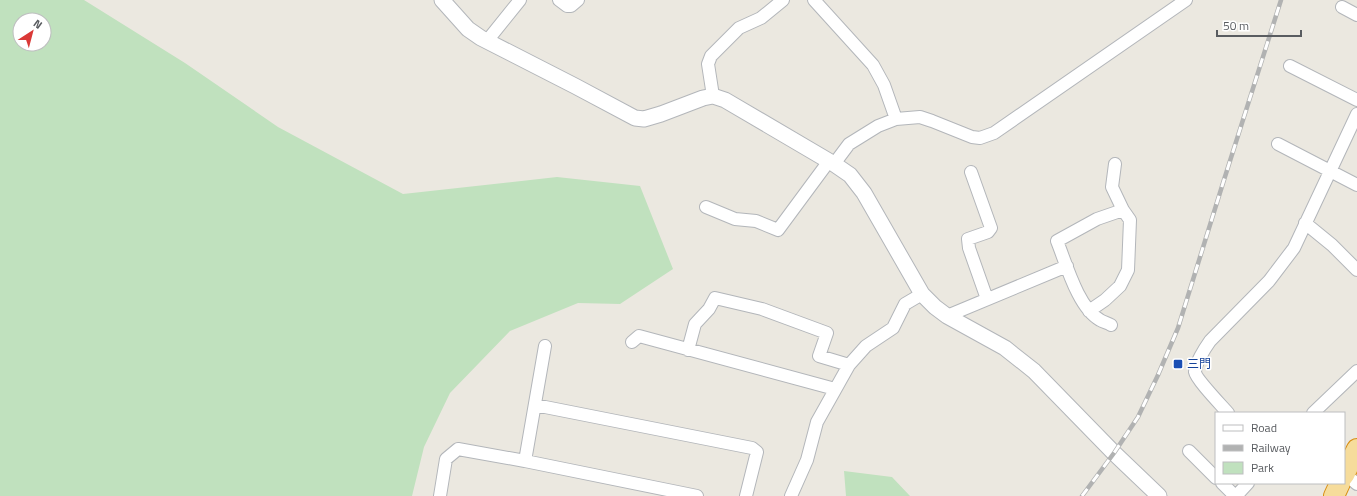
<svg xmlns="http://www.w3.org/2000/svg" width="1357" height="496" font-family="'Titillium Web','Noto Sans JP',sans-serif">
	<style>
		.green { fill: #c0e1be; fill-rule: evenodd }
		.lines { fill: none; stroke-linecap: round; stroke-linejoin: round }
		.minor-casing { stroke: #b3b6ba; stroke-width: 14 }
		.tertiary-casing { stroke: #b3b6ba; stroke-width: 17 }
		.trunk-casing { stroke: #d98e12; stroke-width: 22 }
		.minor { stroke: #fff; stroke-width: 12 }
		.tertiary { stroke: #fff; stroke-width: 15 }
		.trunk { stroke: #f6dc9b; stroke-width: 20 }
		.rail-casing { stroke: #b1b2b2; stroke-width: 4.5 }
		.rail { stroke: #fff; stroke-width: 3; stroke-dasharray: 9; stroke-linecap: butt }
		.transit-dot { fill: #1a4fb4; stroke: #fff; stroke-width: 1.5 }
		.labels { text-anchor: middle; stroke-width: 3; stroke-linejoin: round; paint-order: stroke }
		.transit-label { font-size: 12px; fill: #164399; stroke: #fff; text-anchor: start }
	</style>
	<rect width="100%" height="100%" fill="#ebe8e0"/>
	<path class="green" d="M0,0H84L185,63L278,127L403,194L557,177L640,186L673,269L620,304L578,303L510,331L450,393L424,447L412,496H0ZM20,20H44V44H20Z
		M844,471L892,477L910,496H846Z"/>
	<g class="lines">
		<defs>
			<path id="minor" d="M559,0L567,6H571L578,0
				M814,0L873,65L884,85L896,119
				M1342,7L1357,15
				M487,41L520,0
				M1290,66L1357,100
				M713,96L708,64L711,56L739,28L761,18L783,0
				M1278,144L1357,185
				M834,164L849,144L878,126L896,119L920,117L932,121L972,137L980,138L994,133L1186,0
				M971,172L991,228L988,232L968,239L969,248L987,299
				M706,207L735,219L756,221L778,230L829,161
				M1305,223L1332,245L1357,270
				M1089,311L1105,300L1120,286L1128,270L1130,220L1123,210L1112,187L1115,164
				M947,316L1067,266
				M1111,325C1108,323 1103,322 1100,320C1078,308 1066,263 1057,241L1097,219L1123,210
				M632,342L639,336L835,389
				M688,350L695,324L709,309L715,298L762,309L827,333L819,356L849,365
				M535,405L752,448L757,452L746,496
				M1228,413C1222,406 1196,379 1195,372C1195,364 1205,348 1210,341L1269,281L1294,248L1357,114
				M1313,413L1357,371
				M1189,451L1216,478
				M525,461L545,346
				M1345,474L1357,484
				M1222,483L1235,496
				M440,496L446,459L458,449L525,461L697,496
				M791,496L807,460L817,422L849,365L866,346L893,328L905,304L922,294
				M1236,496L1248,483"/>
			<path id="tertiary" d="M442,0L468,29L481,38L575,86L635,118L644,119L661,114L703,98L713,96L725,100L834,164L850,175L864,193L922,294L935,307L947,316L1005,348L1034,371L1114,453L1159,496"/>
			<path id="trunk" d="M1344,475L1357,449
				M1334,496L1340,483"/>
		</defs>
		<use href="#minor" class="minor-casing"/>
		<use href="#tertiary" class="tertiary-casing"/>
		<use href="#trunk" class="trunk-casing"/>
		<use href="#minor" class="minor"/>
		<use href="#tertiary" class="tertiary"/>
		<use href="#trunk" class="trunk"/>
		<defs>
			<path id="rail" d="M1082,496L1114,453L1138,417L1158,375L1178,328L1223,183L1281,0"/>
		</defs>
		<use href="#rail" class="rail-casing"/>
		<use href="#rail" class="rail"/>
	</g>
	<rect class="transit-dot" x="1173" y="359" width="10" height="10" rx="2"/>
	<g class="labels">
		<g class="transit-label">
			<text x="1187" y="368">三門</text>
		</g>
	</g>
	<rect x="1215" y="412" width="130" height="72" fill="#ffffff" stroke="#bdbebf"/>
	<rect x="1223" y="425" width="20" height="6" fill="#ffffff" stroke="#bdbebf"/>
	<text x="1251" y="432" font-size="12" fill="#595c60">Road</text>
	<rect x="1223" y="445" width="20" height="6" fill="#b1b2b2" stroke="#bdbebf"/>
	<text x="1251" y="452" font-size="12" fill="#595c60">Railway</text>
	<rect x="1223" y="462" width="20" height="12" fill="#c0e1be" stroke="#bdbebf"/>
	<text x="1251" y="472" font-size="12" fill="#595c60">Park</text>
	<g transform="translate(32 32) rotate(36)"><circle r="19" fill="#ffffff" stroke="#bdbebf"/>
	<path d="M0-3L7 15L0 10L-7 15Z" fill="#da3937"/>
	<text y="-6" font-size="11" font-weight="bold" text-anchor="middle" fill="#595c60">N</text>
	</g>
	<path d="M1217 30v6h84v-6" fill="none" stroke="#595c60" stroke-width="2"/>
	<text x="1223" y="30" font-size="12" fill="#595c60" stroke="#ffffff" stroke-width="3" paint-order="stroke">50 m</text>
</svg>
